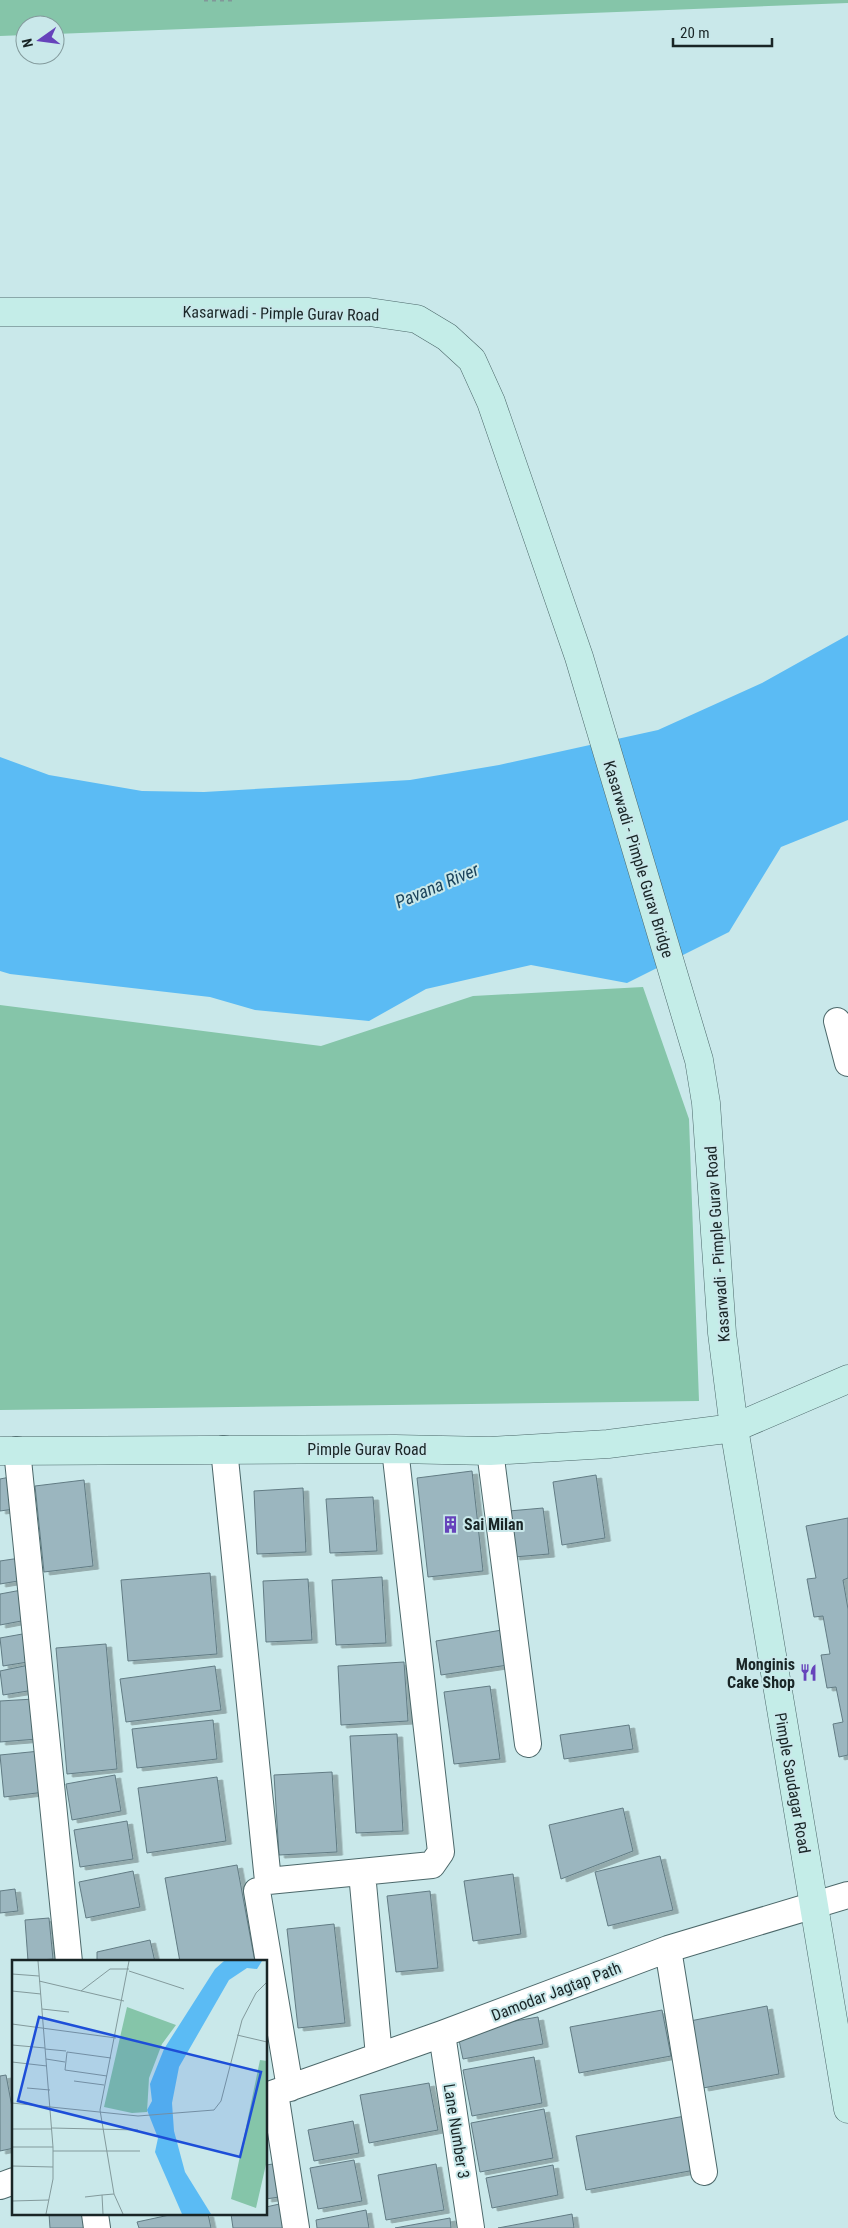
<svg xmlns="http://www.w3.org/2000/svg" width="848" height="2228" font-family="'Roboto Condensed',sans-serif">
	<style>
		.green { fill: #85c5a9 }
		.water { fill: #5bbbf4 }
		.building { fill: #9bb6bf; stroke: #627c84; filter: url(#shadow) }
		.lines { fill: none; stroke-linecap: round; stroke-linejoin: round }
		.street-casing { stroke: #4c686a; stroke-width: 28 }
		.secondary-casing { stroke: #4c686a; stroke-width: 29 }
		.path { stroke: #819899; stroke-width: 3; stroke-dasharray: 4 4; stroke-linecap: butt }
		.street { stroke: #fff; stroke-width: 26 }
		.secondary { stroke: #c4ede8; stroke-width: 28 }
		.labels { text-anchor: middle; stroke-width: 4; stroke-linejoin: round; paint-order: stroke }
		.street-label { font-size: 16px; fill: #192526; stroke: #c9e8ea }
		.poi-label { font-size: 16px; font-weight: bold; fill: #192526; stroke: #c9e8ea; text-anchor: start }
		.water-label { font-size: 18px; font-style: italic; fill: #1c445c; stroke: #c9e8ea }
		.inset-road { fill: none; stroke: #839a9c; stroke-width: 1 }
		.view { fill: #1d4ed8; fill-opacity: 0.15; stroke: #1d4ed8; stroke-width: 2.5 }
		.inset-edge { fill: none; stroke: #192526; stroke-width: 2.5 }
	</style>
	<defs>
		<filter id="shadow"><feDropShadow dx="5.5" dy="3" stdDeviation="0" flood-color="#0004"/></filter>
	</defs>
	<rect width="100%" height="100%" fill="#c9e8ea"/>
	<path class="green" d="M0,0H848V3L55,34V25H25V35L0,36Z
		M643,987L689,1119L699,1401L0,1410V1005L321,1046L473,996Z"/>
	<path class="water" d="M848,635V820L781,847L729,932L627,983L531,965L426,989L369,1021L255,1010L210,997L10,974L0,971V757L49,775L142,791L204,792L410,780L499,765L658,730L762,683Z"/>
	<path class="building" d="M472,1471L483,1571L428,1577L417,1478Z
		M596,1475L605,1538L562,1545L553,1482Z
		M15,1476L21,1508L0,1511V1479Z
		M84,1480L93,1566L44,1572L35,1486Z
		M303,1488L306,1552L257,1554L254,1491Z
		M373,1497L377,1551L330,1553L326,1499Z
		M543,1508L549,1554L514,1557L509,1511Z
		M848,1518V1578L843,1580L848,1609V1755L839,1757L833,1724L843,1722L836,1687L827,1688L821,1655L830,1654L823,1616L814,1617L807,1579L816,1578L806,1526Z
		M20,1558L24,1580L0,1584V1561Z
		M210,1573L217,1654L128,1661L121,1580Z
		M382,1577L386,1643L336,1645L332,1580Z
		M308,1579L312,1640L266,1642L263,1581Z
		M27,1589L32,1619L0,1625V1594Z
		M502,1630L508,1665L441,1675L436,1641Z
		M28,1633L34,1661L3,1666L0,1638Z
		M106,1644L117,1769L67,1774L56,1648Z
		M404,1662L408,1721L341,1725L338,1666Z
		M29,1665L34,1690L3,1695L0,1671Z
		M215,1666L221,1710L126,1722L120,1679Z
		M490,1686L500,1759L454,1764L444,1692Z
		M34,1699L37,1739L0,1742V1701Z
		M213,1720L217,1759L137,1768L132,1729Z
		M629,1725L633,1749L564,1759L560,1735Z
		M397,1734L403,1831L356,1833L350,1736Z
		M40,1751L45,1792L4,1797L0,1755Z
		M332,1772L337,1852L279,1855L274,1775Z
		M115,1775L121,1811L72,1820L66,1784Z
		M217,1777L226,1841L147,1853L138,1788Z
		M623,1808L633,1851L561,1879L549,1825Z
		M127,1821L133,1859L80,1867L74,1830Z
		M660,1856L673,1910L608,1926L595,1872Z
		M237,1865L255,1962H180L165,1878Z
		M133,1871L140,1907L86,1918L79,1882Z
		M513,1874L521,1934L473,1941L464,1881Z
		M15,1889L18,1911L0,1913V1891Z
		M430,1891L438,1968L396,1972L387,1896Z
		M49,1918L53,1959L28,1961L25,1920Z
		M334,1924L345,2023L298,2028L287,1929Z
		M150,1940L155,1962H97V1952Z
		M767,2006L779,2074L703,2088L690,2021Z
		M662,2010L671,2056L579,2073L570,2027Z
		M538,2017L543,2044L463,2059L457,2031Z
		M534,2057L542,2103L472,2116L463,2070Z
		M6,2075L14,2118V2148L0,2151V2076Z
		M429,2083L438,2130L369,2143L360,2095Z
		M544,2109L553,2158L480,2172L471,2123Z
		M685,2116L695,2170L586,2190L576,2136Z
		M353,2121L359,2153L314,2161L308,2130Z
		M354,2160L362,2201L318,2209L310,2168Z
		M273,2164L279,2197L266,2199V2165Z
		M436,2164L444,2210L386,2220L378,2175Z
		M553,2165L558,2195L492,2208L486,2178Z
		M284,2203L289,2228H233L231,2214H266V2207Z
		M366,2210L369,2228H317L316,2220Z
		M49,2214H91L93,2228H50Z
		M174,2214H208L211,2228H139L137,2222Z
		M572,2214L574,2228H498Z
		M450,2218L451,2228H395Z"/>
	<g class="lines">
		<defs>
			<path id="street" d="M837,1021L848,1063
				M224,1449L268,1881L432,1865L441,1852L395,1449
				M17,1450L69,1962
				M490,1451L528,1744
				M362,1873L379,2056
				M257,1891L290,2088
				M668,1949L704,2172
				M442,2034L471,2228
				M275,2093L296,2228
				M266,2096L442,2034L668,1949L848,1895
				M0,2186L14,2181
				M95,2214L97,2228"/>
			<path id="secondary" d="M0,312H369L417,319L447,337L472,360L491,402L579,657L699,1060L706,1103L722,1333L734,1428L848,2109
				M0,1451L395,1449L490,1451L608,1444L734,1428L848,1379"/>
		</defs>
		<use href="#street" class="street-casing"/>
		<use href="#secondary" class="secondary-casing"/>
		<path class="path" d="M204,0H233"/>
		<use href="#street" class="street"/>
		<use href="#secondary" class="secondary"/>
	</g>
	<defs>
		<symbol id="building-bare" viewBox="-9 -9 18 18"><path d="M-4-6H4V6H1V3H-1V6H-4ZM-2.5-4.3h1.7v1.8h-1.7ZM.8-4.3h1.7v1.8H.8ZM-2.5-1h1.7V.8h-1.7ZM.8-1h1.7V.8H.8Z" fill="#6643bb" stroke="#c9e8ea" stroke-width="2.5" paint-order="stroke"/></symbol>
		<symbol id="restaurant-bare" viewBox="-9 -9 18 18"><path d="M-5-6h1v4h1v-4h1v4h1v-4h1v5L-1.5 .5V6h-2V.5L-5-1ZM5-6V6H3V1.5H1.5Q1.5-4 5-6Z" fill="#6643bb" stroke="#c9e8ea" stroke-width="2.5" paint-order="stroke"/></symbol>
	</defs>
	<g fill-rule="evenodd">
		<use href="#building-bare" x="438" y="1512" width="25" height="25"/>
		<use href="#restaurant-bare" x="796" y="1660" width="25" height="25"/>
	</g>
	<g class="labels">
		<g class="street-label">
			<text transform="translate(281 313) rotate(1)" y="6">Kasarwadi - Pimple Gurav Road</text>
			<text transform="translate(639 859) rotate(73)" y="6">Kasarwadi - Pimple Gurav Bridge</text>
			<text transform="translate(717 1244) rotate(-94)" y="6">Kasarwadi - Pimple Gurav Road</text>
			<text x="367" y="1455">Pimple Gurav Road</text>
			<text transform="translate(793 1783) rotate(80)" y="6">Pimple Saudagar Road</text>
			<text transform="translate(556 1991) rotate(-21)" y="6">Damodar Jagtap Path</text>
			<text transform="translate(457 2131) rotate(81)" y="6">Lane Number 3</text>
		</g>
		<g class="poi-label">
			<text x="464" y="1530">Sai Milan</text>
			<text x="795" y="1670" text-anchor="end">Monginis<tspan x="795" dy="18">Cake Shop</tspan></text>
		</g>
		<g class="water-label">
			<text transform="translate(437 886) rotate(-23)" y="6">Pavana River</text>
		</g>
	</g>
	<g transform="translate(12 1960)">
		<rect width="255" height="255" fill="#c9e8ea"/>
		<path d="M115,47L164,65L150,84L137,118L135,152L120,153L92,147ZM248,100L255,101V200L244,248L219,239Z" fill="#85c5a9"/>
		<path d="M212,1H250L245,9L235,8L217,20L167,107L160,143L162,171L173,212L199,254H170L143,192L146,178L135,150L140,141L138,124L152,89L203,9Z" fill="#5bbbf4"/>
		<path class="inset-road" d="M26,1L41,187V219L34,254M117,11L172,29M0,14L27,16M27,21L112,41M0,31L29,34M69,31L98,9H117M30,49L57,52M0,64L104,78M225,75L255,82M0,85L33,88M33,89L54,91M34,99L53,102M0,102L35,106M95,116L53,110L55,92L99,98M62,121L92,125M15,128L38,130M0,143L126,156L202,150L209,141L230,60L244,33L255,22M40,168L126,170M0,169H40M0,187H41M41,191H128M0,206L41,207M73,237L90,235M0,241L37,240M91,254L90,235L102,234M111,254L102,234L88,150L117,1"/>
		<path class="view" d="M27,57L249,112L228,197L6,141Z"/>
		<rect width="255" height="255" class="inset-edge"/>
	</g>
	<g transform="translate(40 40) rotate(256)"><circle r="24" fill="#c9e8ea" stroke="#839a9c"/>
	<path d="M0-4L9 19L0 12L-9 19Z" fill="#6643bb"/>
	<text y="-8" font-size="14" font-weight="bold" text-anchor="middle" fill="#192526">N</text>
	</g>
	<path d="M673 38v8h99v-8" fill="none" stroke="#192526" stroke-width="2.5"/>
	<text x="680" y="38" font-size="15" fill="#192526" stroke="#c9e8ea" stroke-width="4" paint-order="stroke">20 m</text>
</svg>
